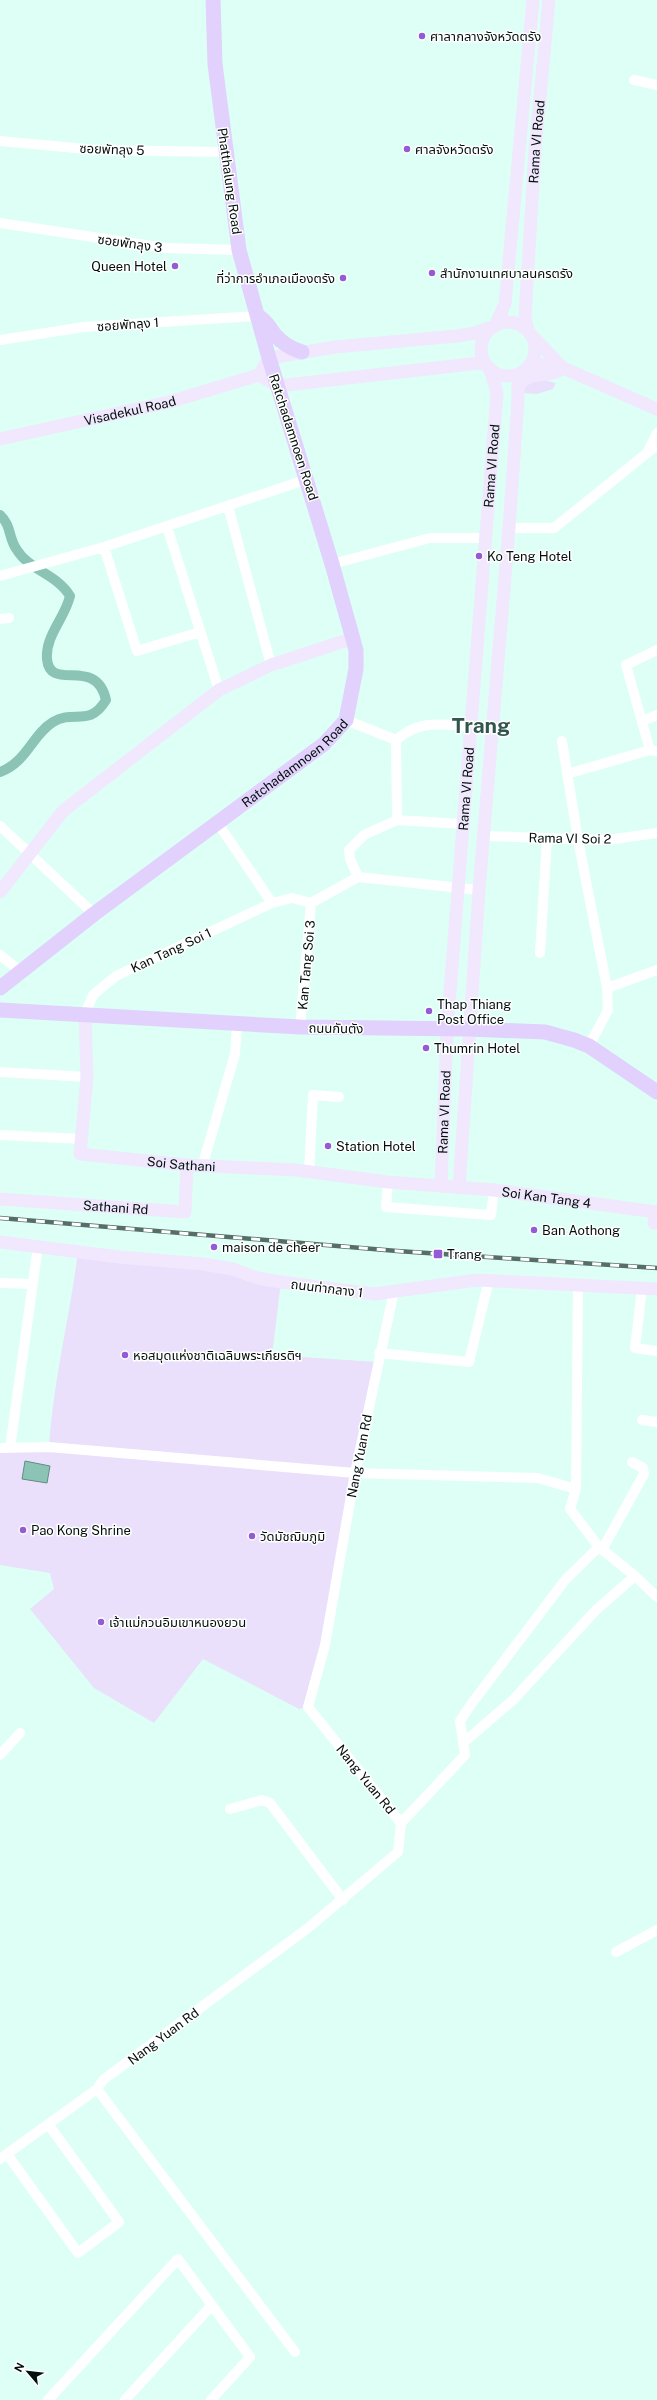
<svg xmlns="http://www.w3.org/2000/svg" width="657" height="2400" font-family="'Public Sans','Noto Sans Thai',sans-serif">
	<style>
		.green { fill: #eae0fb }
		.water { fill: #8bc3b5; stroke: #628d82 }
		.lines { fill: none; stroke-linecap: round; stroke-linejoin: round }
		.canal { stroke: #8bc3b5; stroke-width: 10 }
		.street { stroke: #fff; stroke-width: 10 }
		.secondary { stroke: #f1e8fe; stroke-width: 13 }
		.primary { stroke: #e2d1fd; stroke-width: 15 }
		.rail-casing { stroke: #576d67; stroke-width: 4.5 }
		.rail { stroke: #fff; stroke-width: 3; stroke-dasharray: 9; stroke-linecap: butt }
		.poi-dot { fill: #935cd4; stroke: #fff; stroke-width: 1.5 }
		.labels { text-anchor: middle; stroke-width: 3; stroke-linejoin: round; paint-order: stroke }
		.poi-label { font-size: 13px; fill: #020f0b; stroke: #fff; text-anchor: start }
		.street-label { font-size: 13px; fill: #020f0b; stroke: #fff }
		.town-label { font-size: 21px; font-weight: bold; fill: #31564e; stroke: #fff }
	</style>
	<rect width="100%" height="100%" fill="#ddfff6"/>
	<path class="green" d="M544,380L556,383L553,389L537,394L523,393L527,383Z
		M78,1251L281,1282L272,1355L377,1362L308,1707L299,1709L203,1659L154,1723L94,1688L30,1609L54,1589L50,1573L0,1565V1448L49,1447C53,1381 70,1317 78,1251Z"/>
	<path class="water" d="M25,1461L50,1466L47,1483L22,1479Z"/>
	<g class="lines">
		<path class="canal" d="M0,515C12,526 8,538 17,550C29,570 57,574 70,596C65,618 45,636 47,659C50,693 96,655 106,700C89,728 74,709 53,722C32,735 27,762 0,772"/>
		<path class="street" d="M634,80L657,85
			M0,141L97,150L225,152
			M0,223L166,248L239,250
			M0,340L84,327L257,316
			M648,451L657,433
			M228,506L271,665
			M167,527L219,690
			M509,528H554L657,445
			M104,547L137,651L200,632
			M332,564L430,538H486
			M0,576L104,547L308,479
			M0,619L9,618
			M346,720L396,740C420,719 441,725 471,726
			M642,721L657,715
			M396,740L397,820
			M562,741L578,840L607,988L608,1010L589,1046
			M650,750L626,665L657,650
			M567,774L650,750L655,751
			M217,822L272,903
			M0,826L94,914
			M483,836L608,840L657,833
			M358,877L350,859L349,850L364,835L397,820L463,824
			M540,953L547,839
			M0,955L20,971
			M607,988L657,970
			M85,1014L93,995L116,976L272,903L292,898L311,903L358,877L479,890
			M300,1027L311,903
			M0,1072L87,1077
			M0,1135L82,1139
			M202,1167L235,1054L237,1024
			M309,1172L313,1095L339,1097
			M388,1182L386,1207L491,1215L494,1190
			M0,1283L32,1284
			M578,1284L576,1489L570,1509L599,1547L635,1576L657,1597
			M642,1288L635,1348L657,1351
			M379,1353L469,1362L489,1280
			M642,1420L657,1422
			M0,1448L49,1447L355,1473L538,1478L576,1489
			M10,1448L38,1246
			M602,1550L644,1474L643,1468L632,1462
			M463,1743L513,1700L596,1610L635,1576
			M0,1755L20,1733
			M230,1809L262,1800L270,1803L343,1900
			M401,1823L465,1755L460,1721L472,1703L566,1579L599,1547
			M616,1952L657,1930
			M97,2089L295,2352
			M7,2154L78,2253L119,2222L48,2124
			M0,2159L97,2089L103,2080L308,1928L398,1852L401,1823L308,1707L325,1645L355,1473L394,1291
			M48,2400L178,2259L250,2357L211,2400
			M125,2400L212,2305"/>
		<g class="secondary">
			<circle cx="508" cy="349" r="27"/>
			<path id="s1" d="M528,331L525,317L535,150L549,0"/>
			<path d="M533,337L563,368"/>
			<path d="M532,363L563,368L657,409"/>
			<path d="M259,375L278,386L479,363L486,365"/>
			<path d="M519,385C531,370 544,378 558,371"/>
			<path id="s2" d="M0,439L169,402L259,375L269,358L336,347L457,336L475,333L495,326L505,304L533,0"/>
			<path d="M0,892L63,811L219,690L271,665L354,638"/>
			<path id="s3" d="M85,1014L87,1077L80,1154L187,1165L296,1170L388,1182L494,1190L656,1212L654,1223H657"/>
			<path id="s4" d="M441,1186L447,1030L497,393L490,369"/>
			<path d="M459,1188L479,890L509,528L518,400V374"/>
			<path id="s5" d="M0,1199L185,1212L187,1165"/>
			<path d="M0,1242L119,1257L203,1264L233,1269L257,1278L281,1282L374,1294L477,1280L657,1289"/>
		</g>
		<g class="primary">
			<path d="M258,316C267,321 269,327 275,335C282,343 292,349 302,352"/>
			<path id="s6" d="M0,988L94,914L324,744L346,720L356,669V650L332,564L269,358L239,250L215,64L213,0"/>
			<path d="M0,1010L300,1027L468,1029L545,1032L574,1040L589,1046L657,1092"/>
		</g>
		<defs>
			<path id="rail" d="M0,1218L397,1251L657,1268"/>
		</defs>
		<use href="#rail" class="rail-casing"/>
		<use href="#rail" class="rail"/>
	</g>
	<g class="poi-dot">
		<circle cx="422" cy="36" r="4"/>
		<circle cx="407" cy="149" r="4"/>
		<circle cx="175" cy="266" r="4"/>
		<circle cx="432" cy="273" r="4"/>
		<circle cx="343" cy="278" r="4"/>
		<circle cx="479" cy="556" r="4"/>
		<circle cx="429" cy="1011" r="4"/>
		<circle cx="426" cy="1048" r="4"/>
		<circle cx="328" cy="1146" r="4"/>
		<circle cx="534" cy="1230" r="4"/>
		<circle cx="214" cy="1247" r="4"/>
		<rect x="433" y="1249" width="10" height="10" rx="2"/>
		<circle cx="125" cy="1355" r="4"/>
		<circle cx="23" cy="1530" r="4"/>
		<circle cx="252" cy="1536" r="4"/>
		<circle cx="101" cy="1622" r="4"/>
	</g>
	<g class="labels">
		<g class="poi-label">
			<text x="430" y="41">ศาลากลางจังหวัดตรัง</text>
			<text x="415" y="154">ศาลจังหวัดตรัง</text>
			<text x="167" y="271" text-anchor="end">Queen Hotel</text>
			<text x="440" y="278">สำนักงานเทศบาลนครตรัง</text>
			<text x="335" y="283" text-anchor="end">ที่ว่าการอำเภอเมืองตรัง</text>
			<text x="487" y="561">Ko Teng Hotel</text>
			<text x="437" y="1009">Thap Thiang<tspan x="437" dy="15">Post Office</tspan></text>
			<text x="434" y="1053">Thumrin Hotel</text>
			<text x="336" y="1151">Station Hotel</text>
			<text x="542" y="1235">Ban Aothong</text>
			<text x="222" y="1252">maison de cheer</text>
			<text x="447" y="1259">Trang</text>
			<text x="133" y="1360">หอสมุดแห่งชาติเฉลิมพระเกียรติฯ</text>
			<text x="31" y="1535">Pao Kong Shrine</text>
			<text x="260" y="1541">วัดมัชฌิมภูมิ</text>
			<text x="109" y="1627">เจ้าเเม่กวนอิมเขาหนองยวน</text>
		</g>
		<g class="street-label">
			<text dy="5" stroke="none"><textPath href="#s1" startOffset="190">Rama VI Road</textPath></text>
			<text transform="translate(112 149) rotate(2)" y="5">ซอยพัทลุง 5</text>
			<text transform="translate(230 181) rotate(82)" y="5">Phatthalung Road</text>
			<text transform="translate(130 243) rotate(8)" y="5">ซอยพัทลุง 3</text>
			<text transform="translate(128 324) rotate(-4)" y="5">ซอยพัทลุง 1</text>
			<text dy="5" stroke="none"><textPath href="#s2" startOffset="133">Visadekul Road</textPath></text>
			<text transform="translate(294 437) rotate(72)" y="5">Ratchadamnoen Road</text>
			<text dy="5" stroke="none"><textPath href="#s4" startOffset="722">Rama VI Road</textPath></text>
			<text dy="5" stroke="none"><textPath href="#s6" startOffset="371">Ratchadamnoen Road</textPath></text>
			<text dy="5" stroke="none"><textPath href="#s4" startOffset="398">Rama VI Road</textPath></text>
			<text transform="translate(570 838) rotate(1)" y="5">Rama VI Soi 2</text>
			<text transform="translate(171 950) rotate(-25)" y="5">Kan Tang Soi 1</text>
			<text transform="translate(306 965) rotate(-85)" y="5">Kan Tang Soi 3</text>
			<text transform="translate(336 1028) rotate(1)" y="5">ถนนกันตัง</text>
			<text dy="5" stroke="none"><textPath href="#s4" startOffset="74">Rama VI Road</textPath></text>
			<text dy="5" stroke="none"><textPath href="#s3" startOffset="242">Soi Sathani</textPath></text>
			<text dy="5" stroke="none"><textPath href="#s3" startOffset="609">Soi Kan Tang 4</textPath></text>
			<text dy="5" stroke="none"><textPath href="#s5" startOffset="116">Sathani Rd</textPath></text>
			<text transform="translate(327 1288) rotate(7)" y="5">ถนนท่ากลาง 1</text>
			<text transform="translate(359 1456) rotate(-79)" y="5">Nang Yuan Rd</text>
			<text transform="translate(366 1779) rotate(51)" y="5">Nang Yuan Rd</text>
			<text transform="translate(163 2036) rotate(-37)" y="5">Nang Yuan Rd</text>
		</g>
		<g class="town-label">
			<text x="481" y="733">Trang</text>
		</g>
	</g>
	<g transform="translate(28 2372) rotate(298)" stroke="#ffffff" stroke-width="3" paint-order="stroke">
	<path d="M0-3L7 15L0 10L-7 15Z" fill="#020f0b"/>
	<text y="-6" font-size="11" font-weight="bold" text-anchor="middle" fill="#020f0b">N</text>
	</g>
</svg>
